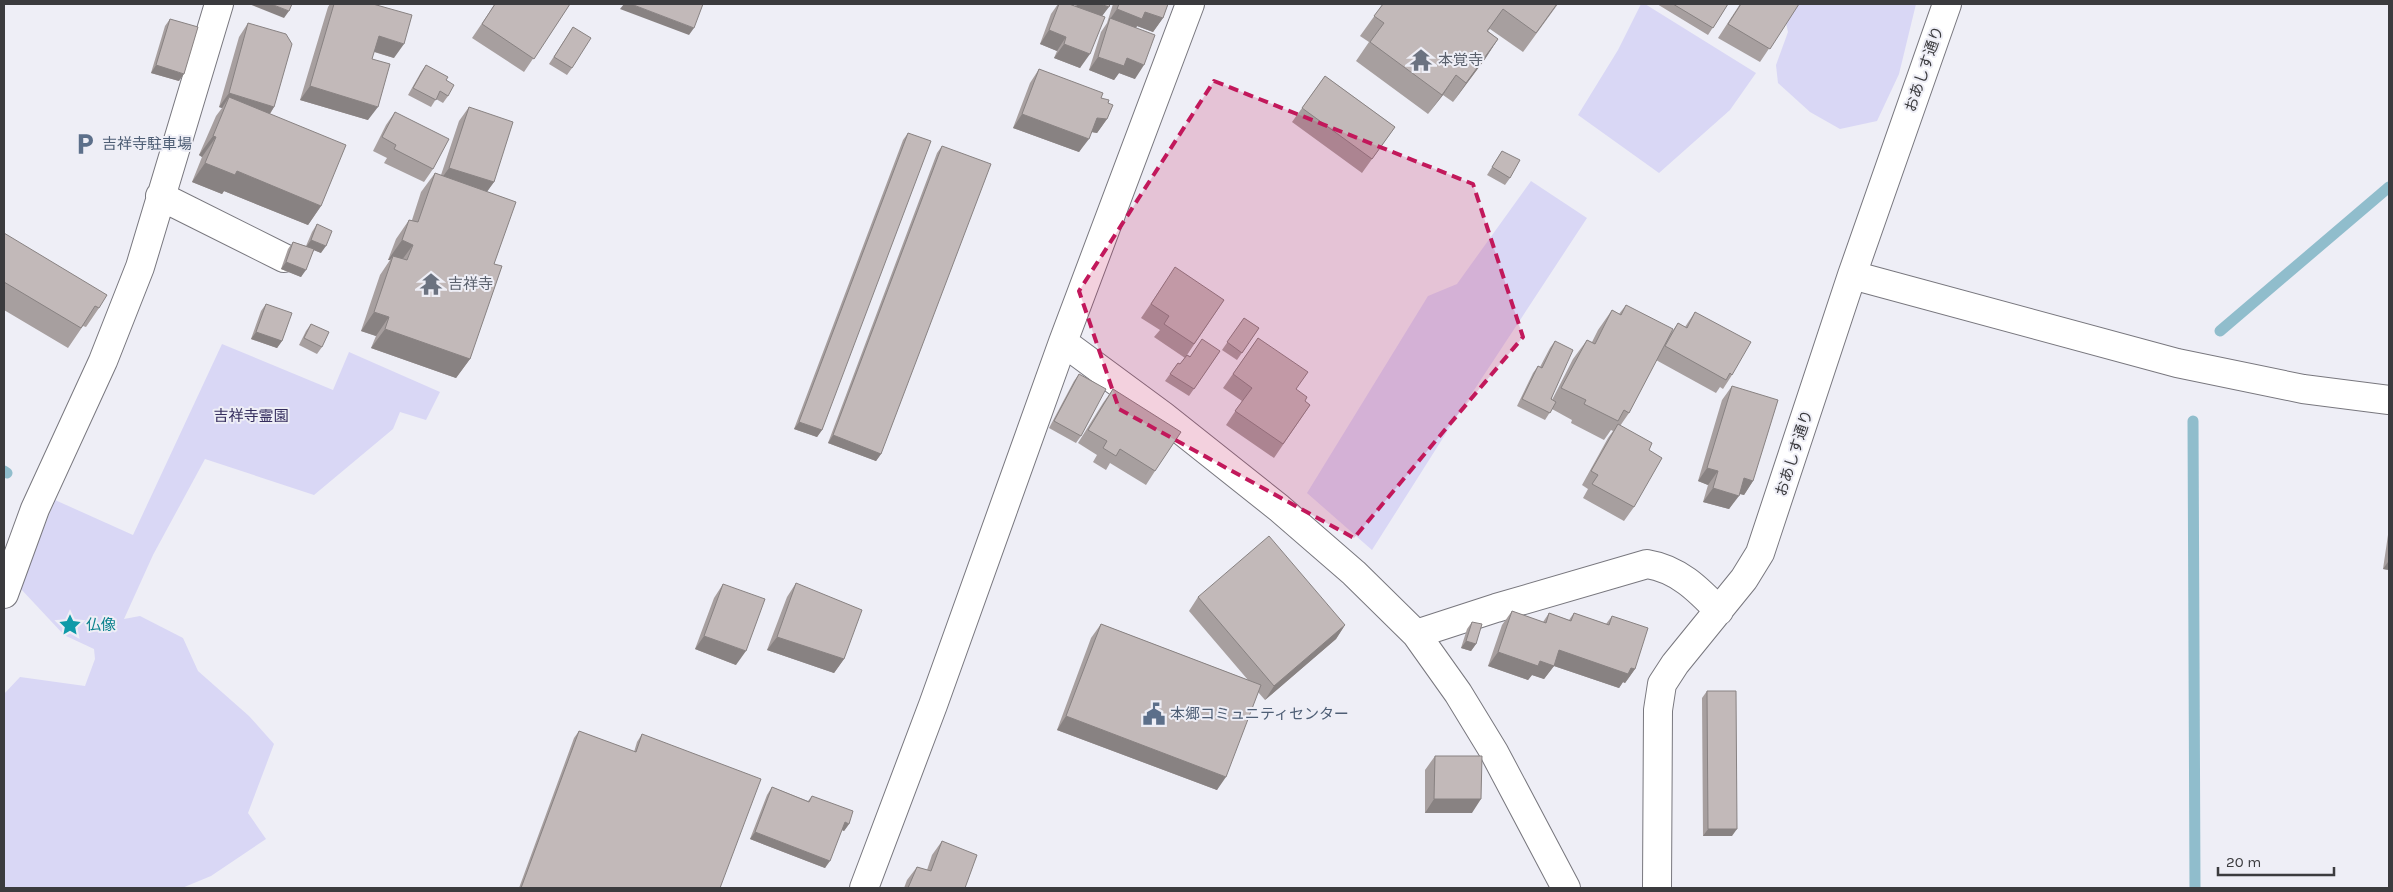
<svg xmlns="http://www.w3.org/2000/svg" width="2393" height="892" font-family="Karla,'Noto Sans JP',sans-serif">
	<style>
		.green { fill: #d9d7f5 }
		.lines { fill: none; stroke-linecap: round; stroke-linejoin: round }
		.stream { stroke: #90bdcc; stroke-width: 11 }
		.minor-casing { stroke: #78777e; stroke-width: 30 }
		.minor { stroke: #fff; stroke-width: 28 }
		.wall { fill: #a79f9f }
		.shaded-wall { fill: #888282 }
		.building { fill: #c2b9b9; stroke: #888282 }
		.marked { fill: #c2185b; fill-opacity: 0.2; stroke: #c2185b; stroke-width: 4; stroke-dasharray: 10 6; stroke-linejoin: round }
		.labels { text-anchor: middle; stroke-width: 4; stroke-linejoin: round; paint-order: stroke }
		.worship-label { font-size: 15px; fill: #5b616d; stroke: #eeeef6; text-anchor: start }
		.street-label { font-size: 15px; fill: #3b3b3e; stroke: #eeeef6 }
		.service-label { font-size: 15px; fill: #4e5e75; stroke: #eeeef6; text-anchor: start }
		.park-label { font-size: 15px; fill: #352d5d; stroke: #eeeef6 }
		.culture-label { font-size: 15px; fill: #0d838f; stroke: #eeeef6; text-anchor: start }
	</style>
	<rect width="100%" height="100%" fill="#eeeef6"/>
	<path class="green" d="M1641,4H1645L1756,73L1730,110L1659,173L1578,115L1618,50Z
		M1782,4H1916L1899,74L1877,121L1840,129L1810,112L1778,83L1776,65L1788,32Z
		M1531,181L1587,218L1455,419L1372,550L1307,493L1428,296L1457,284Z
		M222,344L333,390L349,352L440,392L426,420L400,412L393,429L314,495L205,459L153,555L124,619L140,616L183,638L198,671L249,716L274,744L248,813L266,839L211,876L182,888H4V694L20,677L85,686L95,659L94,649L64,635L20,588L55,500L133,535Z"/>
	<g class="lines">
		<path class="stream" d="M2220,331L2389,187
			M2193,421L2195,888
			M4,471L7,473"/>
		<defs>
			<path id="minor" d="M160,196L284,258
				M1852,275L2177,363L2303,389L2389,400
				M1063,342L1162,415L1279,508L1354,573L1416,634L1458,693L1494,752L1566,888
				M4,594L35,509L103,361L140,267L219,4
				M1416,634L1496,608L1647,564C1678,569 1698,589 1719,611
				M864,888L933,705L1063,342L1190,4
				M1657,888L1658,710L1662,684L1675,664L1744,579L1760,553L1852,275L1947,4"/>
		</defs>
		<use href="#minor" class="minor-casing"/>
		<use href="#minor" class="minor"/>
	</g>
	<path class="wall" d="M330,4H373L394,58L374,52L372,59L368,120L300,100L328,7Z
		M495,4H570L524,72L472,38Z
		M1058,4H1069L1075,6L1076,4H1110L1102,16L1080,68L1054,58L1057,51L1040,44L1051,14Z
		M1113,4H1168L1163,18L1153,32L1137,26L1136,28L1135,79L1119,73L1114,80L1089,70L1101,32L1107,23Z
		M1383,4H1558L1523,52L1490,29L1488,31L1498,39L1485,59L1453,102L1443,95L1428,114L1356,61L1369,42L1360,36Z
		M1657,4H1728L1708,35Z
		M1740,4H1799L1760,62L1718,38Z
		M170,19L179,81L151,73L165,26Z
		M248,23L274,107L270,114L321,206L308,225L224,191L222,194L192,182L202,157L199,155L216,116L222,108L219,107L239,37Z
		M573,27L572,68L567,75L549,64Z
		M426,65L446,80L448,96L443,103L436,99L431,107L408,95L421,72Z
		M1039,69L1101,98L1108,103L1107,119L1097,133L1091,132L1079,152L1013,128L1030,83Z
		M1325,76L1395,127L1362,173L1292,122Z
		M469,107L494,182L487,191L494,264L470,359L456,378L371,348L376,336L361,331L380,275L390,260H388L396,239L409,220H412L421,192L435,173L441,175L459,121Z
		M395,112L433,169L424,182L384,163L387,158L373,151L386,125Z
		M908,133L822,430L817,437L794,429L903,140Z
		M942,146L881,454L876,461L828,443L937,153Z
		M1502,151L1510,178L1505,185L1487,175Z
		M317,224L321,253L314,250L301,277L281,269L288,249L293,242L306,246L312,232Z
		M4,233L99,308L86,327L83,326L68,348L4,310Z
		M1166,281L1224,300L1187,355L1190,356L1220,351L1189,396L1165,381L1178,363L1180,364L1185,358L1154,337L1160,330L1141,318Z
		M266,304L282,341L277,348L251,339L261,311Z
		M1626,305L1669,336L1678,323L1685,327L1695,312L1732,375L1723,389L1720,387L1716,393L1656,360L1629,413L1620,426L1649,450L1634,507L1624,521L1583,498L1588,489L1582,485L1608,438L1613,431L1611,430L1604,440L1571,423L1572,420L1552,409L1545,420L1517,406L1533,373L1538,366L1540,367L1550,348L1555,341L1552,400L1573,359L1587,340L1592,342L1598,330L1612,310L1619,314Z
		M1244,318L1259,328L1237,360L1222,350Z
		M311,324L322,347L317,354L299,345L306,331Z
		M1258,338L1305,401L1310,405L1274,458L1226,425L1242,401L1223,388Z
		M1079,374L1081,436L1076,443L1049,428L1074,381Z
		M1732,386L1753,481L1744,495L1739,494L1729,509L1703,502L1708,485L1698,481L1722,400Z
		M1113,389L1155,471L1146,485L1110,463L1106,470L1093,462L1097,455L1078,443L1103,403Z
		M2389,528V570L2383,569Z
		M796,583L844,659L834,673L767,650L787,597Z
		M723,584L736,665L695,649L714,598Z
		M1198,597L1345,625L1336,639L1265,700L1258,692L1217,790L1057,730L1091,638L1101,624L1248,680L1189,611Z
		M1512,611L1543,622L1549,613L1569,620L1574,613L1606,624L1612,616L1635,669L1625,683L1623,682L1619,688L1554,666L1544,679L1532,675L1528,680L1488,666L1502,625Z
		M1472,622L1476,644L1471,651L1461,648L1467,629Z
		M1707,691L1732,836H1703L1702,698Z
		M579,731L634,752L637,742L642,734L720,888H519L574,738Z
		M1435,756L1472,813H1425V770Z
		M772,787L808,801L812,796L849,824L844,831L842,830L825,868L750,839L767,795Z
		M942,841L965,888H904L907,880L917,867L927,870L932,855Z"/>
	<path class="shaded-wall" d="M249,4H271L289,11L284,18Z
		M624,4H631L694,28L689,35L620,9Z
		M1078,4H1100L1109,7L1099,20L1073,11Z
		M1117,9L1145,12L1163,18L1153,32L1137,26L1133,33L1110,19Z
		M1049,30L1066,37L1057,51L1040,44Z
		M379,36L404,44L394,58L369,50Z
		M1498,39L1485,59L1453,102L1466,83Z
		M1064,44L1090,54L1080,68L1054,58Z
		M1098,57L1127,58L1144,65L1135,79L1119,73L1114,80L1089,70Z
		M156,65L184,74L179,81L151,73Z
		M1456,75L1443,95L1428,114L1442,95Z
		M310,86L378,107L368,120L300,100Z
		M229,93L274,107L265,121L229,97L222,108L219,107Z
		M1022,114L1089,139L1079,152L1013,128Z
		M1097,118L1107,119L1097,133L1087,131Z
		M213,136L216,137L202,157L199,155Z
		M205,163L237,171L321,206L308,225L224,191L222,194L192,182Z
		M449,168L494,182L484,196L439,182Z
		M311,240L326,246L321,253L306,247Z
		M402,240L413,245L399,264L393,256L390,260H388Z
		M286,262L306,270L301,277L281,269Z
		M374,312L389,317L376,336L361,331Z
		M385,329L470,359L456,378L371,348Z
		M256,332L282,341L277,348L251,339Z
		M799,422L822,430L817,437L794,429Z
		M833,435L881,454L876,461L828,443Z
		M1707,468L1718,471L1708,485L1698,481Z
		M1744,478L1753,481L1744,495L1734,492Z
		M1713,488L1739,496L1729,509L1703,502Z
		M2388,562H2389V570L2383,569Z
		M1345,625L1336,639L1265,700L1274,686Z
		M704,636L746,651L736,665L695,649Z
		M777,637L844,659L834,673L767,650Z
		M1466,641L1476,644L1471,651L1461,648Z
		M1559,650L1635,669L1625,683L1623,682L1619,688L1554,666L1544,679L1532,675L1528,680L1488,666L1498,652L1540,661Z
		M1066,716L1226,777L1217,790L1057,730Z
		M1434,799H1481L1472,813H1425Z
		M845,822L849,824L844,831L840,829Z
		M1708,829H1737L1732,836H1703Z
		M755,832L830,861L825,868L750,839Z"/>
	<path class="building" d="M271,4H292L289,11Z
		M334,4H373L412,15L404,44L379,36L372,59L390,64L378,107L310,86Z
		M495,4H570L534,59L482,24Z
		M631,4H703L694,28Z
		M1059,4H1069L1105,17L1090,54L1064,44L1066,37L1049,30Z
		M1100,4H1110L1109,7Z
		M1119,4H1168L1163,18L1145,12L1142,19L1117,9Z
		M1383,4H1557L1536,33L1503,9L1487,31L1498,39L1466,83L1456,75L1442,95L1370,42L1384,23L1374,16Z
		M1673,4H1728L1713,28Z
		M1741,4H1799L1770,49L1728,24Z
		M1110,18L1155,35L1144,65L1127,58L1124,66L1098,57Z
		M170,19L198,27L184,74L156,65Z
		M248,23L286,34L292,44L274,107L229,93Z
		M573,27L591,38L572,68L554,57Z
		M426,65L448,77L446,80L454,85L448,96L440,91L436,100L413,88Z
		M1039,69L1103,93L1101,98L1109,100L1108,103L1113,105L1107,119L1097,118L1089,139L1022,114Z
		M1325,76L1395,127L1372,159L1302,108Z
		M229,97L346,145L321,206L237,171L235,175L205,163L216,137L213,136Z
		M469,107L513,122L494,182L449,168Z
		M395,112L449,139L433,169L394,149L396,145L382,137Z
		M908,133L931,141L822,430L799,422Z
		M942,146L991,164L881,454L833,435Z
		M1502,151L1520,160L1510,178L1492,167Z
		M435,173L516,202L494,264L502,266L470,359L385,329L389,317L374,312L393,256L407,260L413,245L402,240L409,220L418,222Z
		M317,224L332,231L326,246L311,240Z
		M4,233L107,295L99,308L95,306L81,328L4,282Z
		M293,242L314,249L306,270L286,262Z
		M1175,267L1224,300L1194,344L1164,324L1169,316L1151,304Z
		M266,304L292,313L282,341L256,332Z
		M1626,305L1673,329L1629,413L1624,410L1618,421L1584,404L1586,400L1561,388L1587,340L1595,344L1612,310L1621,315Z
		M1695,312L1751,342L1732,375L1730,373L1726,380L1665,346L1678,323L1687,328Z
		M1244,318L1259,328L1242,353L1227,342Z
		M311,324L329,332L322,347L304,338Z
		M1258,338L1308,372L1296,389L1307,397L1305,401L1310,405L1283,444L1235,411L1252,388L1233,374Z
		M1202,339L1220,351L1194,389L1170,374L1178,363L1180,364L1187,355L1190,357Z
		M1555,341L1573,350L1551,399L1556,402L1550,413L1522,399L1538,366L1542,368Z
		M1079,374L1106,389L1081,436L1054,421Z
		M1732,386L1778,400L1753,481L1744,478L1739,496L1713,488L1718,471L1707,468Z
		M1113,389L1181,432L1155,471L1120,449L1116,456L1103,448L1107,441L1088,430Z
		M1618,424L1652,443L1649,450L1662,458L1634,507L1592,484L1598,475L1591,471Z
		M1269,536L1345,625L1274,686L1198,597Z
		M796,583L862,610L844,659L777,637Z
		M723,584L765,599L746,651L704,636Z
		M1512,611L1546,623L1549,613L1571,621L1574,613L1609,625L1612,616L1648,628L1635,669L1631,668L1628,674L1559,650L1554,666L1540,661L1538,666L1498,652Z
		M1472,622L1482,624L1476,644L1466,641Z
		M1101,624L1261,685L1226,777L1066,716Z
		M1707,691H1736L1737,829H1708Z
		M579,731L636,752L642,734L761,779L720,888H521Z
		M1435,756H1482L1481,799H1434Z
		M772,787L809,802L812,796L853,811L849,824L845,822L830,861L755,832Z
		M942,841L977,855L965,888H908L917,867L931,871Z"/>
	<path class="marked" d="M1214,81L1473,184L1523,337L1354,538L1119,409L1079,291Z"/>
	<defs>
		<symbol id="temple-bare" viewBox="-9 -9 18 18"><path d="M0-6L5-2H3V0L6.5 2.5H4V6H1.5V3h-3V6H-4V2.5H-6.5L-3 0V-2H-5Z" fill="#6b7280" stroke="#eeeef6" stroke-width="2.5" paint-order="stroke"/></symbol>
		<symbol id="parking-bare" viewBox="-9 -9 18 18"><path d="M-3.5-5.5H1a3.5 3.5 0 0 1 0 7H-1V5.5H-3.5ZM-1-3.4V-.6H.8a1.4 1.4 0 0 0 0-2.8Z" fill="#5c6f8a" stroke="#eeeef6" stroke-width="2.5" paint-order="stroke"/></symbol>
		<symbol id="sight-bare" viewBox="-9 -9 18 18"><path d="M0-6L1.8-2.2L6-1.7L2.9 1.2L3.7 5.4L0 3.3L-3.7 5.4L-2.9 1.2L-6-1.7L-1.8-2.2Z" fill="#0f9aa8" stroke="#eeeef6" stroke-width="2.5" paint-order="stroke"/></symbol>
		<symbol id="civic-bare" viewBox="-9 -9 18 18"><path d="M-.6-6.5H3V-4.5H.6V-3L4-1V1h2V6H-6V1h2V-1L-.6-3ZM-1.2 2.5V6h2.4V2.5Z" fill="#5c6f8a" stroke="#eeeef6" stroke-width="2.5" paint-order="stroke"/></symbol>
	</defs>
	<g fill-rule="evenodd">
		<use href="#temple-bare" x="1405" y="44" width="32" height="32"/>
		<use href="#parking-bare" x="69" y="128" width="32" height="32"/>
		<use href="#temple-bare" x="415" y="268" width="32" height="32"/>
		<use href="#sight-bare" x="54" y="609" width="32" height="32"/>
		<use href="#civic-bare" x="1138" y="698" width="32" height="32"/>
	</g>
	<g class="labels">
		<g class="worship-label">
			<text x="1438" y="65">本覚寺</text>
			<text x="448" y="289">吉祥寺</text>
		</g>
		<g class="street-label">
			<text transform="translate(1924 69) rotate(-71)" y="5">おあしす通り</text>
			<text transform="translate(1794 453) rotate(-72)" y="5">おあしす通り</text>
		</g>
		<g class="service-label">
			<text x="102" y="149">吉祥寺駐車場</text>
			<text x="1170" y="719">本郷コミュニティセンター</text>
		</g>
		<g class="park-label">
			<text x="251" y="421">吉祥寺霊園</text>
		</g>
		<g class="culture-label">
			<text x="86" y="630">仏像</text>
		</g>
	</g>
	<rect width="2393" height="892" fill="none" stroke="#3b3b3e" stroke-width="10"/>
	<path d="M2218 867v8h116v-8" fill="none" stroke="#3b3b3e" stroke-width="2.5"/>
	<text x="2226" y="867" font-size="15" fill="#3b3b3e" stroke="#eeeef6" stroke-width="4" paint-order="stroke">20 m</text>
</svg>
